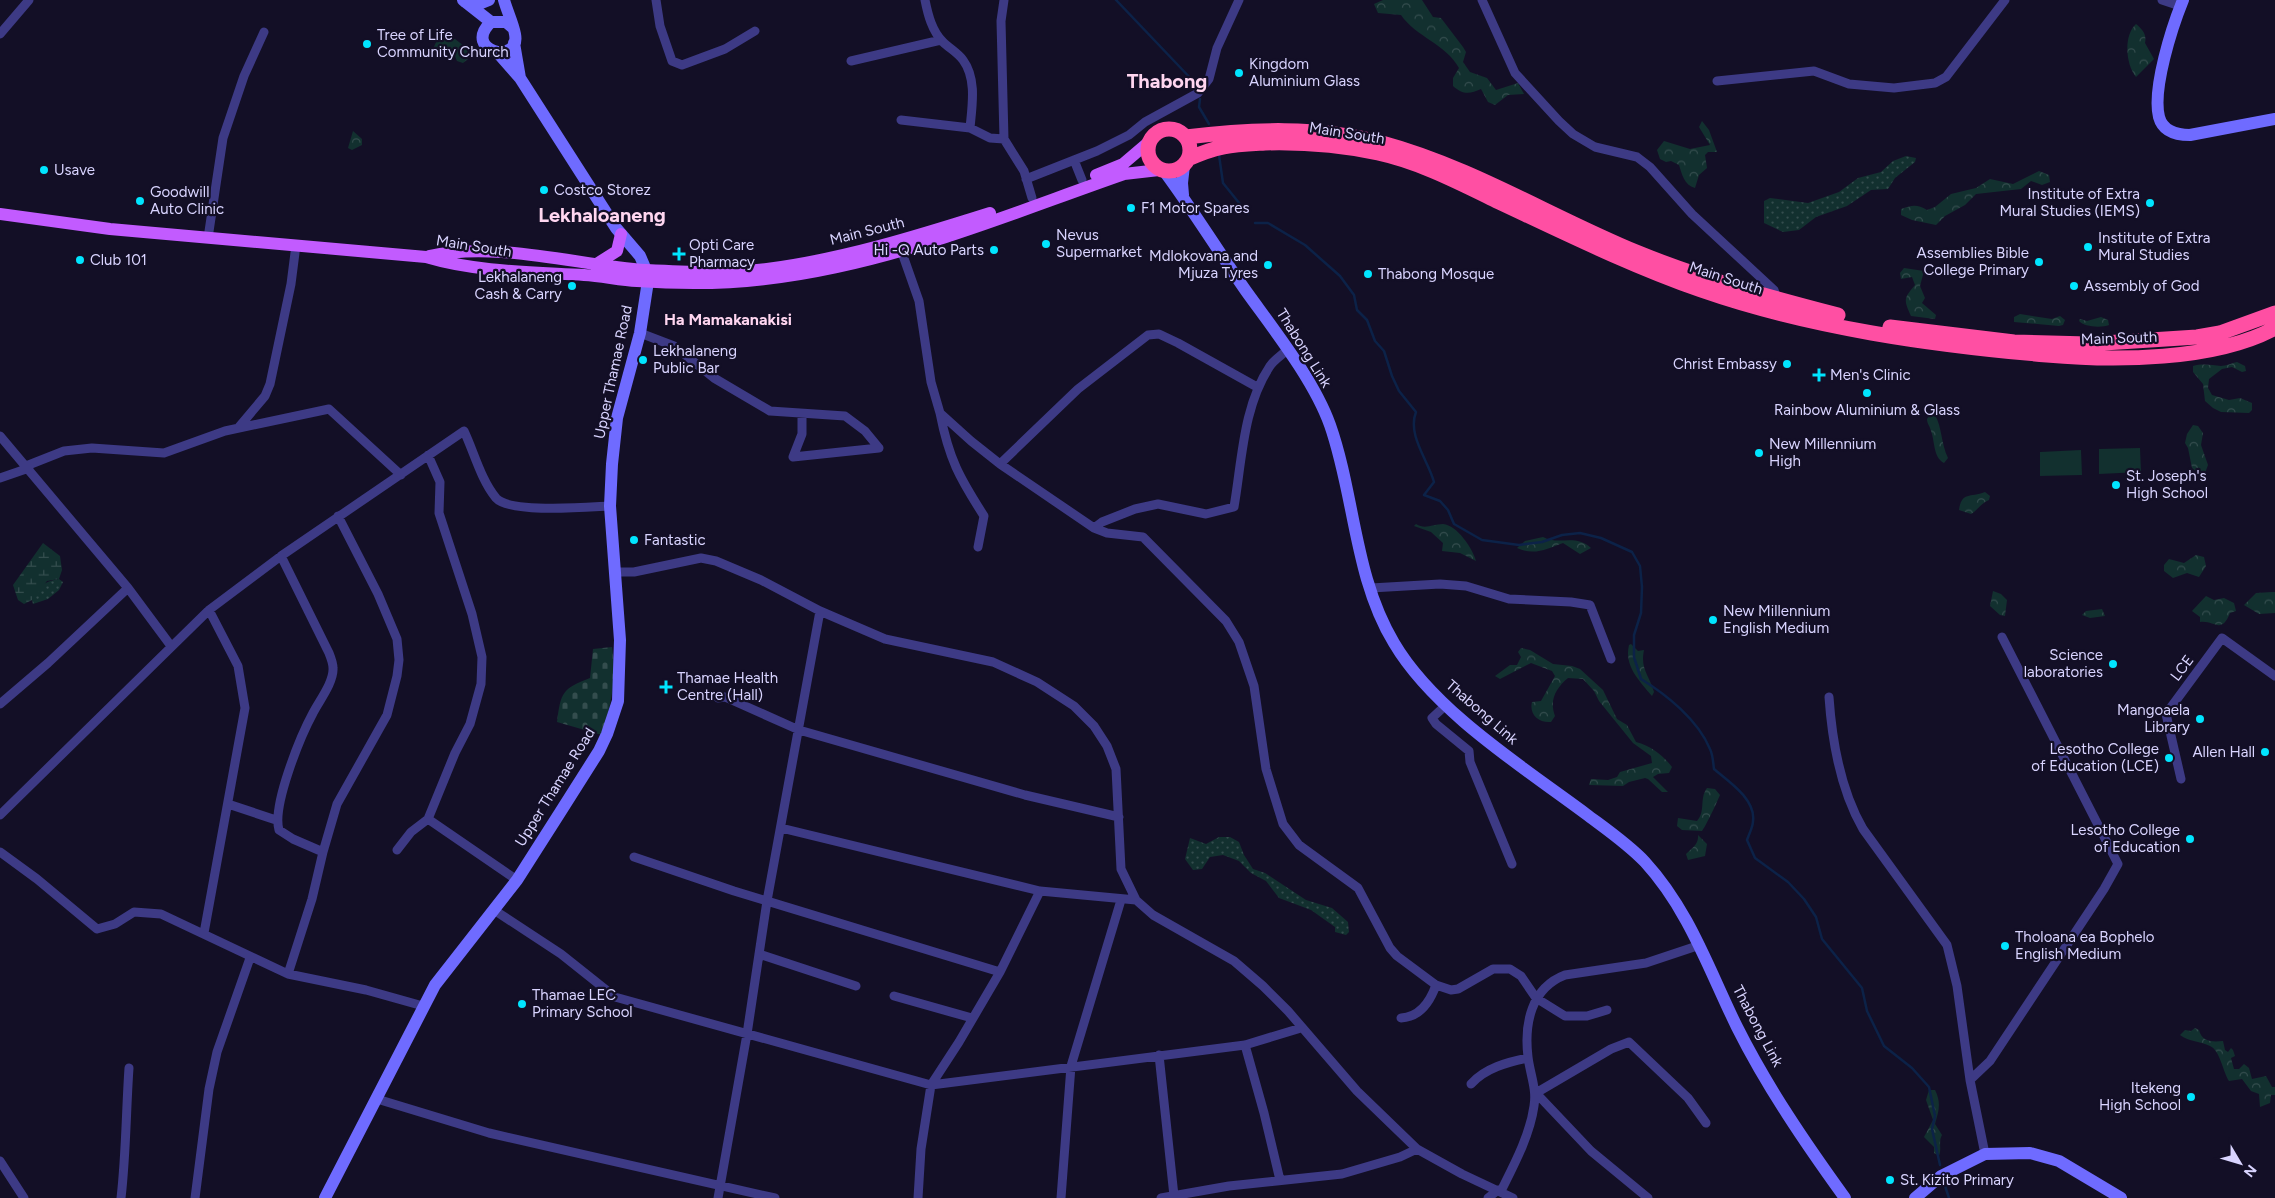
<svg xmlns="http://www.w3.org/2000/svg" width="2275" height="1198" font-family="Figtree,sans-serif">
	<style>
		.grass { fill: url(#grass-dots) }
		.forest { fill: url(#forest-crowns) }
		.wetland { fill: url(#wetland-marsh) }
		.cemetery { fill: url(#cemetery-stones) }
		.pitch { fill: #12302f }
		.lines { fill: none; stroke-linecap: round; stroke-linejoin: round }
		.stream { stroke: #0c2248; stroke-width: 2.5 }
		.street { stroke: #3d3a85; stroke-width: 9 }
		.secondary { stroke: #6f6bff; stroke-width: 12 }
		.primary { stroke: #c25bff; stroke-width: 12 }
		.highway { stroke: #ff4fa3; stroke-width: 15 }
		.poi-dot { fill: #00e5ff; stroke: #130f26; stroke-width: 2 }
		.labels { text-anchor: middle; stroke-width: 4.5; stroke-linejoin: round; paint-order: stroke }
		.poi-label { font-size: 15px; fill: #d9d4ff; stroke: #130f26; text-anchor: start }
		.street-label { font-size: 15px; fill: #d9d4ff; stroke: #130f26 }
		.neighbourhood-label { font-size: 16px; font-weight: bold; fill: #ffd6f0; stroke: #130f26 }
		.district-label { font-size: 20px; font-weight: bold; fill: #ffd6f0; stroke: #130f26 }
	</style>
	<defs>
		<pattern id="grass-dots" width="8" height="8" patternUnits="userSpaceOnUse" patternTransform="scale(1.25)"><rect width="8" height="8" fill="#12302f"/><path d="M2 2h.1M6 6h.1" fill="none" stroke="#344d4e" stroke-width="1.8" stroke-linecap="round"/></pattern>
		<pattern id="forest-crowns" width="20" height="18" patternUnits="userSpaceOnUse" patternTransform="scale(1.25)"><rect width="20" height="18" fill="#12302f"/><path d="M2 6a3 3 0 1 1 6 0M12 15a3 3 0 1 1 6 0" fill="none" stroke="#344d4e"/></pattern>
		<pattern id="wetland-marsh" width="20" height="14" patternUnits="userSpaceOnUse" patternTransform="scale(1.25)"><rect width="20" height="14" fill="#12302f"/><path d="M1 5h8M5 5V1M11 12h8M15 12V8" fill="none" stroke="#344d4e"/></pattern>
		<pattern id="cemetery-stones" width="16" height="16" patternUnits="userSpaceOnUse" patternTransform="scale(1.25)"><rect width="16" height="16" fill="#12302f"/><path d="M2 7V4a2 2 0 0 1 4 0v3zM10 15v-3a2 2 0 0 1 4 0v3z" fill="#344d4e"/></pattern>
	</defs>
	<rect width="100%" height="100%" fill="#130f26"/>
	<path class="grass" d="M1906,156L1916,158L1915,162L1895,178L1888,189L1871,190L1847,206L1816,217L1799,230L1783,232L1764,223V201L1770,198L1808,203L1839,192L1858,178L1881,172L1893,161Z
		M59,579L63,582L59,590L48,599L33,604L32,600C37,587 45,581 59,579Z
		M1219,837H1230L1239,842L1244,855L1253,869L1265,873L1306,900L1332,908L1348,922L1349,932L1346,935L1335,932V927L1311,910L1279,898L1266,881L1251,873L1239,861L1223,855L1210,857L1202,869L1193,870L1185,859L1190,838L1206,844Z"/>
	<path class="forest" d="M1383,0H1422L1433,17L1441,18L1463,47L1466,52L1463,62L1470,72L1487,78L1496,90L1518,83L1524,94L1508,95L1495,105L1488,102L1481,89C1470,94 1463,95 1453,86V78L1459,68C1446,44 1416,37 1401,15L1378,13L1374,4Z
		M2136,24C2142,29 2147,34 2145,43L2154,59L2136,77C2126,65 2123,36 2136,24Z
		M443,36L455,39L468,49V59L463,63L457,61L453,51L448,48L438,53L433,49L437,40Z
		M1702,121L1709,130L1717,152H1708L1705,155L1707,168L1699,175L1695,188C1684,185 1682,174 1679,165L1671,161L1666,162L1660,159L1657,150L1664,141L1690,149L1710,145L1699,127Z
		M353,131L362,139V145L352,150L348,148Z
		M2039,171L2049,175L2050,182L2042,185L2031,181L2021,189L1976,194L1965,205L1945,216L1936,225L1912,220L1901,215V209C1912,205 1917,204 1927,210L1935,207L1951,194L1976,188L1990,179L2013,184Z
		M1904,268L1924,271L1920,286L1925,298L1922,303L1936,315L1935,319L1911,316C1904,300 1903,299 1915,285L1912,277L1901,279L1900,273Z
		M2020,314L2052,319L2060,316L2065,320L2063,325L2059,326L2014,322V317Z
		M2101,317L2108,320L2109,325C2101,328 2084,327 2079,321L2080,319L2087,321Z
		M2237,362L2245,366L2246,371L2242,372L2232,367L2222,369L2209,379L2208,388L2212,395L2229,400L2240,398L2252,403V410L2249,413L2221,412L2213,408L2205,401L2203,384L2193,372V366C2202,363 2212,365 2221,366C2226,366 2232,363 2237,362Z
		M1930,415H1935C1942,427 1941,444 1948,458L1944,463C1933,457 1935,441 1931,431C1930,426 1927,424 1927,419Z
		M2193,425L2198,426L2203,433L2201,445L2208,465L2205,473L2200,474L2192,468L2188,448L2185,443L2187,434Z
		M1985,492L1990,496L1989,500C1981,503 1978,510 1971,514L1959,510C1962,491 1970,498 1985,492Z
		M1416,524C1425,530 1433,524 1443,524C1457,525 1473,549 1476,561L1460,553L1442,551L1443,543L1431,532L1414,526Z
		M1543,537C1559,546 1575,533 1591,548L1580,554L1563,543C1547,549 1534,556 1517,548L1525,541Z
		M2196,555L2204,557L2206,566L2199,577L2187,573L2173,578L2164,571V565L2169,559L2184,563Z
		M1993,591L2001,594L2007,600L2005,616L2000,615L1990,606Z
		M2272,592H2275V613L2259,614L2244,605L2256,593Z
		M2206,596L2214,600L2224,598L2234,603L2236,611L2230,613C2221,635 2215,620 2200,622V617L2192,611Z
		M2102,609L2105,616L2090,618L2082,615L2086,611Z
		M1631,644L1638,651L1644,650C1640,669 1649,675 1654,692L1652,696C1639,680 1624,666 1629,645Z
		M1521,648L1530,650L1553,664L1572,666L1580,669L1603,690L1617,719L1627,725L1636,742C1651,746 1663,755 1672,767L1669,773L1658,774L1653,777L1668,792H1662L1648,779L1645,778L1629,782L1623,786L1589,785L1591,779L1608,780L1617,777L1620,772L1652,763L1651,756L1633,743L1599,701L1594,691L1583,679L1568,678C1556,688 1549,700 1555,716L1551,722C1538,723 1529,714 1532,702L1541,701L1555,676L1552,671L1531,663L1500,679L1495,676L1510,665H1517L1521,657L1518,652Z
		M1707,788L1715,789L1720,795C1717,802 1706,826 1702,831L1682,830L1677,826L1678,818L1697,821C1706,811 1699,799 1707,788Z
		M1698,835L1707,844L1705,856L1688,860L1686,854C1692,848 1699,844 1698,835Z
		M2195,1028L2199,1030C2202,1042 2212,1042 2223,1041L2225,1050L2228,1052L2231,1048L2233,1050L2235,1056L2231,1058L2234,1069H2239L2244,1064L2249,1068L2252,1079L2266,1076L2272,1087H2275V1095H2271L2270,1103L2260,1107L2259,1094L2251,1091L2242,1079L2229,1081C2223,1072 2220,1050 2210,1046C2201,1041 2189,1042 2180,1035L2185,1030L2191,1031Z
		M1929,1090H1935C1942,1104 1938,1112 1935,1124L1942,1135C1938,1142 1942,1148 1939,1156L1934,1153V1147L1924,1137L1933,1120L1926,1100Z"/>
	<path class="wetland" d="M43,543L60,556L62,570L59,579L47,581L32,600L24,604L18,600L13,585Z"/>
	<path class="cemetery" d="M612,647C617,680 611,704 602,735L557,722C561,692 562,689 590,678L593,649Z"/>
	<path class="pitch" d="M2140,448L2141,472L2099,474V449Z
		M2081,450L2082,475L2040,476V452Z"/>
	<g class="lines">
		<path class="stream" d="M1116,0L1196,84
			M1200,99L1199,107L1209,124
			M1219,155L1223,183L1248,214
			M1255,223H1268L1305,245L1340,276L1354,295L1357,310L1367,320L1375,341L1384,351L1392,376L1399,391L1416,412C1407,435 1428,460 1434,482L1424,495L1440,501L1448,510L1454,524L1482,540L1519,545L1542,542L1562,535L1580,533L1601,538L1632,552L1640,566L1642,587L1641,613L1634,635V657L1641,679C1667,695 1698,720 1710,749C1713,755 1713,762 1714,769C1728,781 1756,799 1753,821C1753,827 1749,834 1747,840L1755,858L1788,882L1804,899L1816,917L1822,939L1862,988L1867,1011L1884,1046L1912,1068L1929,1087L1935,1116L1932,1129L1940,1165
			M1945,1186L1949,1198"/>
		<path class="street" d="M656,0L660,26L672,61L682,65L725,49L755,31
			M925,0C928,15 932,31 943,42C949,48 958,53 963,60C977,79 972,106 970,128
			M1004,0L1001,21L1004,139L1024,171L1032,198
			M1482,0L1515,73L1559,121L1573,134L1595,147L1637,157L1650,167L1692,214L1774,290L1777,299
			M2162,0L2180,6
			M0,34L29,0
			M851,61L941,40
			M1717,81L1814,71L1849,84L1894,88L1935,83L1946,77L2005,0
			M901,120L970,128L990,138L1004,139
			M1074,160L1082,180
			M1026,179L1097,151L1129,135L1145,122L1198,93L1209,79L1217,48L1239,0
			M208,238L223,138L244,76L264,32
			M900,247L919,301L931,382L940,413L971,441L1000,464L1094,528L1107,533L1143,537L1226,621L1239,642L1254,686L1266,769L1283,824L1299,845L1358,888L1390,948L1397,956L1436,985L1451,990L1458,989L1493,969H1510L1521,976L1536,998L1565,1016H1587L1607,1010
			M640,333L674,346L714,378L770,411L845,416L865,431L879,448
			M940,413C949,459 959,477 984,516L978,547
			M802,414V434L793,457L879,448
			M239,427L265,396L270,384L291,284L296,245
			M0,436L128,588L171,646
			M1000,464L1078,389L1148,335L1159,334L1178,343L1257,387
			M26,466L64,451L92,448L164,453L225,431L329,409L401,475
			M0,478L29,468
			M1094,528L1102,522L1135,509L1158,504L1206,514L1234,507C1242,461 1243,406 1270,366C1274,360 1282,355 1287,350
			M281,556L329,653C331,658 333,663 333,668C334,682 319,701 313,713C300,737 272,806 279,830L293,839L323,852
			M616,572H634L701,558L716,561L761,580L820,611L885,639L993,662L1037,682L1074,706L1094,726L1107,746L1116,769L1121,869L1136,900L1153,915L1234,961L1263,986L1288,1011L1357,1091L1417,1149L1462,1174L1513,1198
			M1371,588L1440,584L1466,586L1509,599L1571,602L1590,605L1611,659
			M1829,697C1832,741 1841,791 1863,829L1947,945L1957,986L1970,1080L1985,1154
			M718,698L725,697L799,730L1025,795L1119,817
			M0,704L48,663L128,588
			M1446,705L1432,718L1436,724L1469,751L1470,762L1512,864
			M2181,779L2166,714L2222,638L2275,676
			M228,804L276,820
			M0,815L209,610L281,556L464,431C474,452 481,480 496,498C510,514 588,507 610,506
			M428,819L517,880
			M781,828L1040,891L1136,900
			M397,850L411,832L428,819L455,753L470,724L481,684L482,657L472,614L439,513L440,482L428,455
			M0,852L37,879L97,929L115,924L134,912L161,914L288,974L366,990L423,1006
			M634,857L734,891L1000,972
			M494,910L561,954L615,997L931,1085L1245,1045L1301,1028
			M204,933L245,708L238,666L209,610
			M759,954L856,986
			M288,974L312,899L323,852L337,804L387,715L397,676L399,660L397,639L378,594L338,516
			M894,996L972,1018
			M1401,1018C1420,1017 1430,1002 1436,985
			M1245,1045L1264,1113L1280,1180
			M1159,1055L1174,1196
			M1970,1080L1990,1061L2104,889L2118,864L2002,637
			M1471,1084C1485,1068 1508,1062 1528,1058
			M377,1099L489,1133L775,1198
			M0,1161L24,1198
			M1501,1191C1514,1165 1530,1135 1534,1106C1537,1089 1530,1074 1528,1057C1524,1024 1531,988 1565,975L1646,963L1700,945
			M121,1198C126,1155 126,1112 129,1068
			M195,1198L209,1089L217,1052L250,958
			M718,1198L747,1034L767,901L820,611
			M918,1198L921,1149L931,1085L959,1042L1000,972L1040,891
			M1061,1198L1071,1066L1121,900
			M1161,1198L1229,1186L1342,1174L1400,1157L1417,1149
			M1488,1198L1498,1190
			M1648,1198L1591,1151L1536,1093L1611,1049L1629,1042L1688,1098L1706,1123"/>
		<path class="secondary" d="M463,0L491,22
			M504,0C507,11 513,23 515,34C521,66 461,51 491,22H506L513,28
			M2183,0C2172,27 2152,89 2159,117C2163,132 2177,135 2190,135L2275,119
			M465,2L479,4L489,0
			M514,43L520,78
			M1164,171C1193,210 1218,251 1246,291C1274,330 1314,380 1330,425C1355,496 1354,577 1394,643C1434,711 1523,767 1586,814C1606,829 1628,844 1645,862C1689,910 1709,970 1737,1027C1767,1087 1806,1144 1845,1198
			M1183,195L1182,183L1184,165
			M325,1198L435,985L517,880L561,811L599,751L607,734L618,701L620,640L610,506L612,464L617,418L640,333L648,281L646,270L640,256L616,228L520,78L498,53
			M1915,1198L1941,1176L1985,1154L2030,1153L2059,1161L2121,1198"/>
		<path class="primary" d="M1096,175L1123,164L1150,141
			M0,214L110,229L426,257C476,272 532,272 584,275C602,276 619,280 637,281C679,284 724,284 765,279C890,265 1006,215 1124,174L1159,170
			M429,256C497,241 577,265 646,270C685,272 728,274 767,269C844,259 917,236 990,213
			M595,265L617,251L621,234"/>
		<path class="highway" d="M1148 150a21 21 0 1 1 42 0a21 21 0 1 1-42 0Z
			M1186,137C1250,129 1319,126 1382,143C1471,167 1551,217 1636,252C1702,279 1769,297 1838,315
			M1188,159C1219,145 1232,145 1265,143C1303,142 1341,145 1378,153C1420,162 1460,183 1499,202C1565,233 1632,266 1701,290C1810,328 1932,345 2047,355C2113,361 2215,361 2275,328
			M1890,327L2014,342L2088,344L2197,337L2220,333L2275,313"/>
	</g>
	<g class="poi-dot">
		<circle cx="367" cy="44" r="5"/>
		<circle cx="1239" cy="73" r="5"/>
		<circle cx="44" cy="170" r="5"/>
		<circle cx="544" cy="190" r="5"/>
		<circle cx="140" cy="201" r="5"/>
		<circle cx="2150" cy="203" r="5"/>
		<circle cx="1131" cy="208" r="5"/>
		<circle cx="1046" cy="244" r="5"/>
		<circle cx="2088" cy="247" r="5"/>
		<circle cx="994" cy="250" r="5"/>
		<path d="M676.5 246.5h5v5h5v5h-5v5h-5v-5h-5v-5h5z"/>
		<circle cx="80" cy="260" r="5"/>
		<circle cx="2039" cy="262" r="5"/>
		<circle cx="1268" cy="265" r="5"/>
		<circle cx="1368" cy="274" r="5"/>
		<circle cx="572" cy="286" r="5"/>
		<circle cx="2074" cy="286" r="5"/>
		<circle cx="643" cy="360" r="5"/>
		<circle cx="1787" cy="364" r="5"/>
		<path d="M1816.5 367.5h5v5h5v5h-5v5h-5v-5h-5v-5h5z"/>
		<circle cx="1867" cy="393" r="5"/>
		<circle cx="1759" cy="453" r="5"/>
		<circle cx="2116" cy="485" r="5"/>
		<circle cx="634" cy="540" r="5"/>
		<circle cx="1713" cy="620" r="5"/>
		<circle cx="2113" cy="664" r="5"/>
		<path d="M663.5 679.5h5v5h5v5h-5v5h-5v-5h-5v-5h5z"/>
		<circle cx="2200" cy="719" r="5"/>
		<circle cx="2265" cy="752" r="5"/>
		<circle cx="2169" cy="758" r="5"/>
		<circle cx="2190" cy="839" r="5"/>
		<circle cx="2005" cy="946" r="5"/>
		<circle cx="522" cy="1004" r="5"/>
		<circle cx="2191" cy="1097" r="5"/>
		<circle cx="1890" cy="1180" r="5"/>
	</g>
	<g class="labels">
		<g class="poi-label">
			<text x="377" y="40">Tree of Life<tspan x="377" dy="17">Community Church</tspan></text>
			<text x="1249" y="69">Kingdom<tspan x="1249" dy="17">Aluminium Glass</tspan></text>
			<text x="54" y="175">Usave</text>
			<text x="554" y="195">Costco Storez</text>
			<text x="150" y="197">Goodwill<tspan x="150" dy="17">Auto Clinic</tspan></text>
			<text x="2140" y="199" text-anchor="end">Institute of Extra<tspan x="2140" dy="17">Mural Studies (IEMS)</tspan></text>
			<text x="1141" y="213">F1 Motor Spares</text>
			<text x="1056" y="240">Nevus<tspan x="1056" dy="17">Supermarket</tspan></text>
			<text x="2098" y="243">Institute of Extra<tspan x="2098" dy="17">Mural Studies</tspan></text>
			<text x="689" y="250">Opti Care<tspan x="689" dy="17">Pharmacy</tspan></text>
			<text x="984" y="255" text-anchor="end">Hi -Q Auto Parts</text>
			<text x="2029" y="258" text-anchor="end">Assemblies Bible<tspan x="2029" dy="17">College Primary</tspan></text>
			<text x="1258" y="261" text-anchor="end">Mdlokovana and<tspan x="1258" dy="17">Mjuza Tyres</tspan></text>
			<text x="90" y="265">Club 101</text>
			<text x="1378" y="279">Thabong Mosque</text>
			<text x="562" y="282" text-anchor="end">Lekhalaneng<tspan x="562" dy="17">Cash &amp; Carry</tspan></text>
			<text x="2084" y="291">Assembly of God</text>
			<text x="653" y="356">Lekhalaneng<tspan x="653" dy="17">Public Bar</tspan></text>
			<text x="1777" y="369" text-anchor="end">Christ Embassy</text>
			<text x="1830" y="380">Men's Clinic</text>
			<text x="1867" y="415" text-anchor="middle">Rainbow Aluminium &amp; Glass</text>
			<text x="1769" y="449">New Millennium<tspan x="1769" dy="17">High</tspan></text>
			<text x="2126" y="481">St. Joseph's<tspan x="2126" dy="17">High School</tspan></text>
			<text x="644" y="545">Fantastic</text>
			<text x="1723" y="616">New Millennium<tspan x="1723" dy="17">English Medium</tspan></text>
			<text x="2103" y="660" text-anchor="end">Science<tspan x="2103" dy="17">laboratories</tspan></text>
			<text x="677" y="683">Thamae Health<tspan x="677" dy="17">Centre (Hall)</tspan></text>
			<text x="2190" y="715" text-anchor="end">Mangoaela<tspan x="2190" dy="17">Library</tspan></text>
			<text x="2159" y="754" text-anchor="end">Lesotho College<tspan x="2159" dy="17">of Education (LCE)</tspan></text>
			<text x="2255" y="757" text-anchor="end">Allen Hall</text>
			<text x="2180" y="835" text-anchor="end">Lesotho College<tspan x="2180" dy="17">of Education</tspan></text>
			<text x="2015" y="942">Tholoana ea Bophelo<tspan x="2015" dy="17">English Medium</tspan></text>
			<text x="532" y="1000">Thamae LEC<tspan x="532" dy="17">Primary School</tspan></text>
			<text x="2181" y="1093" text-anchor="end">Itekeng<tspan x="2181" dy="17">High School</tspan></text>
			<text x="1900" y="1185">St. Kizito Primary</text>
		</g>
		<g class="street-label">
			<text transform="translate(1347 133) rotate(9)" y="5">Main South</text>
			<text transform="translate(867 231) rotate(-14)" y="5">Main South</text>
			<text transform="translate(474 246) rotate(9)" y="5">Main South</text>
			<text transform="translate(1726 278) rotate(18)" y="5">Main South</text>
			<text transform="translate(2119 338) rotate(-2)" y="5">Main South</text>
			<text transform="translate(1304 348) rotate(58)" y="5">Thabong Link</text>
			<text transform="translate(613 372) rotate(-78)" y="5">Upper Thamae Road</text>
			<text transform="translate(2182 668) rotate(-53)" y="5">LCE</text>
			<text transform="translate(1482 712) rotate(41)" y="5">Thabong Link</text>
			<text transform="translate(555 787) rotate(-58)" y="5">Upper Thamae Road</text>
			<text transform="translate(1758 1026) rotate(62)" y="5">Thabong Link</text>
		</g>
		<g class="neighbourhood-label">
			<text x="728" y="325">Ha Mamakanakisi</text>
		</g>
		<g class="district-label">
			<text x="1167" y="88">Thabong</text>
			<text x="602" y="222">Lekhaloaneng</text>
		</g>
	</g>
	<g transform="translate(2240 1163) rotate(128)" stroke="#130f26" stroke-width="4" paint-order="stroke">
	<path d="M0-4L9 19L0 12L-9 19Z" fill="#d9d4ff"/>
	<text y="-8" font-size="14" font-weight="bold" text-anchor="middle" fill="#d9d4ff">N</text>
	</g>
</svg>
